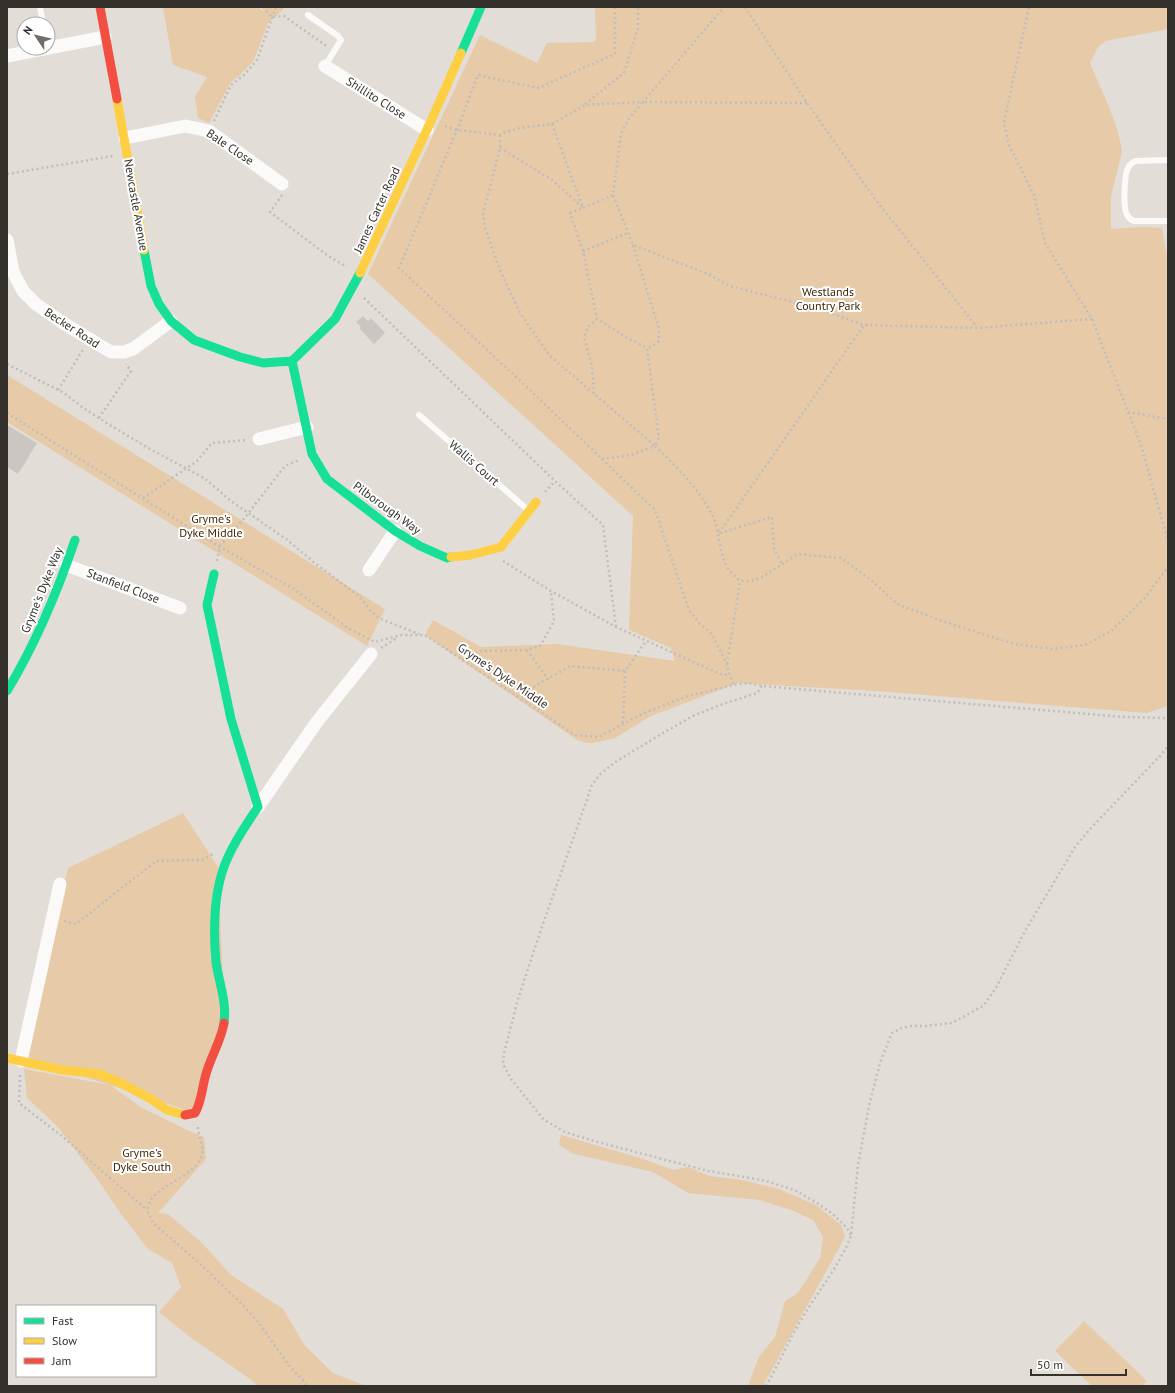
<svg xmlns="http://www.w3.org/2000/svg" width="1175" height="1393" font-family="'PT Sans',sans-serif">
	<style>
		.green { fill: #e7caa7 }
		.building { fill: #cbc6c2 }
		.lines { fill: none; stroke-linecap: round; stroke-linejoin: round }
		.path { stroke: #c0bebb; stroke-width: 2.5; stroke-dasharray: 2 3; stroke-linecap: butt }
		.lane { stroke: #fbfaf9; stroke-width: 6 }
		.street { stroke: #fbfaf9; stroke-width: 13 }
		.fast { stroke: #16e098; stroke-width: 9 }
		.slow { stroke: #ffcf43; stroke-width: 9 }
		.jam { stroke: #f24e42; stroke-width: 9 }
		.labels { text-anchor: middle; stroke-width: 4; stroke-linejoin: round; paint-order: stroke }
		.street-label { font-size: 12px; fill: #34302b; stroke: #fff }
		.park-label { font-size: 12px; fill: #3d2706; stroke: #fff }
	</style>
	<rect width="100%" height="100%" fill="#e3ddd7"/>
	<path class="green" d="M163,7H258L263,11L266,7H285L281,12L268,23L254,60L240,75L231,82L209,123L198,118L195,97L207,77L173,65Z
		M595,7H1168V29L1106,41L1098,47L1090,63C1101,90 1119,124 1122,152L1111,196V229L1143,227L1162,228L1168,262V706L1146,713L876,691L738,683L651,716L615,738L593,743H587L577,740L425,635L433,620L481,647L557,644L675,661L671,648L629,630L633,516L368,274L480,35L537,63L547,43L594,42L596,40Z
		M7,375L385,609L367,646L7,422Z
		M183,813L218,867L224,1005L195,1113L25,1057L68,868Z
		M24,1069L110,1085L142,1108L187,1130L204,1137L206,1159L158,1213L168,1214L202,1243L231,1275L283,1309L305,1346L333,1373L366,1386H258L250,1379L190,1337L159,1312L181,1287L172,1263L148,1249L121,1214L98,1180L57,1126L27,1098Z
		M561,1135L640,1158L674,1170L687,1167L710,1176L742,1180L779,1189L816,1205L841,1225L845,1237L763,1386H748L759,1357L775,1337L785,1301L798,1293L820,1258L823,1237L813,1220L791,1210L760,1200L688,1193L653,1172L574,1154L559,1145Z
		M1084,1321L1147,1381L1142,1386H1092L1055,1351Z"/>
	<path class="building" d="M363,316L368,321L371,318L385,333L374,344L359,328L361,327L356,322Z
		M7,425L37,443L18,474L7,467Z"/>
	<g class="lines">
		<path class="path" d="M263,7L272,17L284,16L328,47
			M615,7V54L538,88L478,75L457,130L399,268L529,389L655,510L689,610L699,623L712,634L727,665L733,685
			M745,7L807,103L878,203L977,327
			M807,103L643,102L628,120L621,134L613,195L633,245L708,274L730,286L816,308L864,325L977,328L1092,319L1045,243L1034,195L1009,145L1004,122L1029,7
			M585,104L624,73L638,28V7
			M214,121L231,85L244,75L257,60L276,7
			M552,124L583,208L613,195
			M445,126L457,130L500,135L505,132L520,128L552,124L585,105L643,102L724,7
			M500,135V148L483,214L485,228L500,270L520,313L549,355L655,446L659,438L647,348L626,337L604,323L597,319L588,327L584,337L592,366L594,394
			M500,148L552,180L583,208L570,213L583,251L597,319
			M7,174L113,156
			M282,195L270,212L328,256L347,267
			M633,245L659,329V341L652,346L647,348
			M583,251L628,233
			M364,298L555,481L603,525L616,627
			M1092,319L1141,445L1168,541
			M7,364L64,393L82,407L108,424L150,449L204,478L231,501L286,539L316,564L359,596L370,610L377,617L386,621L419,634
			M58,390L84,348
			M1128,412L1168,419
			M7,413L220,547L294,589L348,628L375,642L401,635H425L575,735L598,737L644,713L688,696L733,685L748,683L762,686L1123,717L1168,718
			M99,418L131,371L126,364
			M602,459L631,455L655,446C677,467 699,489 713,517C721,534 718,554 729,570C732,574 736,577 740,581H751L762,577L798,554L841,558L871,580L897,604L942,621L1014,644L1053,649L1085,645L1111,631L1144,599L1168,567
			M545,492L555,481
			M143,498L197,461L212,443L247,440
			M719,533L864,325
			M720,533L772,517L774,549L782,564
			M217,561L220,546L246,516L285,466L299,460
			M503,561L551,591L616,627L720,674L730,675
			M381,648L397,638
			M527,650L548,679
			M462,660L480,651L527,650L541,645L554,621L551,592
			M727,664L740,581
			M762,686L757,693L720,705L693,716L663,733L617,761L600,774L592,785L543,924L518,999L509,1034L504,1053L503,1064L511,1079L544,1120L565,1132L594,1141L708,1171L762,1180L795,1190L817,1203L833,1214L847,1228L851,1236
			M516,697L570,666L625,671L646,641
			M623,723L625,671
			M64,921L76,924L156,861L202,860L213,854
			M20,1075L19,1103L63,1137L147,1210
			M198,1127C198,1137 204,1145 202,1154C197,1176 160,1184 150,1201C149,1204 148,1208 147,1210L153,1223L199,1263L243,1305L259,1323L288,1364L308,1386
			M766,1386C779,1363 790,1338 804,1315C820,1289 840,1264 851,1236L858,1165L870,1101L881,1060L892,1033L902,1028L910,1026H924L952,1023L983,1006L996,988L1025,931L1075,847L1090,829L1161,755L1168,746"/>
		<path class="lane" d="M40,7L43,24
			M308,15L338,36L341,40L325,66
			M1168,160L1135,161C1132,163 1129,165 1128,168C1124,176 1123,208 1127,215C1129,218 1131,220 1134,221H1168
			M419,415L528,510"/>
		<path class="street" d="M7,56L105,37
			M325,66L427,130
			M125,138L185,126L209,131L282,184
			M7,240L13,272L23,291L36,304L63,323L111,352H124L133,349L171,321
			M259,439L307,427
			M66,565L180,608
			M369,570L395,531
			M258,807L316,723L371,654
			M21,1061L60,884"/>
		<path class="fast" d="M461,53L481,7
			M144,250L151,286L159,304L171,321L194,340L240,357L263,363L292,361L335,319L360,273
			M292,361L312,454L327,479L395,531L420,546L447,558L451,557
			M214,574L207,605L231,719L258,807C247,823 236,839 228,857C213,889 213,928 216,962C219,983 227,1002 224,1023
			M7,691C36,643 57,593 75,540"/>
		<path class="slow" d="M117,99L144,250
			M360,273L431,121L461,53
			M451,557L471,555L501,547L536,502
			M7,1058L62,1070L99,1074L119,1082L149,1098L167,1110L185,1115"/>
		<path class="jam" d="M100,7L117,99
			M185,1115L195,1113C202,1101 202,1087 206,1074C211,1056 221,1041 224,1023"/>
	</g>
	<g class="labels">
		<g class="street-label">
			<text transform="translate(376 98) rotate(32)" y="4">Shillito Close</text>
			<text transform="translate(230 147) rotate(34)" y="4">Bale Close</text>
			<text transform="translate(136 205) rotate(80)" y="4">Newcastle Avenue</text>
			<text transform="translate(377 210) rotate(-65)" y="4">James Carter Road</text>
			<text transform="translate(72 328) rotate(33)" y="4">Becker Road</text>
			<text transform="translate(474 463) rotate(41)" y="4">Wallis Court</text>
			<text transform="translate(387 508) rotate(36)" y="4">Pilborough Way</text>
			<text transform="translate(123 586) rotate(21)" y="4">Stanfield Close</text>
			<text transform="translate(42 590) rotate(-68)" y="4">Gryme's Dyke Way</text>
			<text transform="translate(503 676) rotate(34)" y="4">Gryme's Dyke Middle</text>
		</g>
		<g class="park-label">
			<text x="828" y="296">Westlands<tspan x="828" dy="14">Country Park</tspan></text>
			<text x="211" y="523">Gryme's<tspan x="211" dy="14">Dyke Middle</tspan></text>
			<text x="142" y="1157">Gryme's<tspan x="142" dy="14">Dyke South</tspan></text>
		</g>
	</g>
	<rect width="1175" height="1393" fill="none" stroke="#34302b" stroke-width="16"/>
	<rect x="16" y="1305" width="140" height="72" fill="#ffffff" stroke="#aeacaa"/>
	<rect x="24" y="1318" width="20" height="6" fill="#16e098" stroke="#aeacaa"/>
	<text x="52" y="1325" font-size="12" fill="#34302b">Fast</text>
	<rect x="24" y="1338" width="20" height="6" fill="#ffcf43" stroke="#aeacaa"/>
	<text x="52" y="1345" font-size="12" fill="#34302b">Slow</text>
	<rect x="24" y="1358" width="20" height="6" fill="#f24e42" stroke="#aeacaa"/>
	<text x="52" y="1365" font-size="12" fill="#34302b">Jam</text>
	<g transform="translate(36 36) rotate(305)"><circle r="19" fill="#ffffff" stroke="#aeacaa"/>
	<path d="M0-3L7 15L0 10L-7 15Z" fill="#716d67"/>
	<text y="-6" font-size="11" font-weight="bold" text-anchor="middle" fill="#34302b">N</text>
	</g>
	<path d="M1031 1369v6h95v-6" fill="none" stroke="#34302b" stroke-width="2"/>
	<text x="1037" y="1369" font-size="12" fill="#34302b" stroke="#ffffff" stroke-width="3" paint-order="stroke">50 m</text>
</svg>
